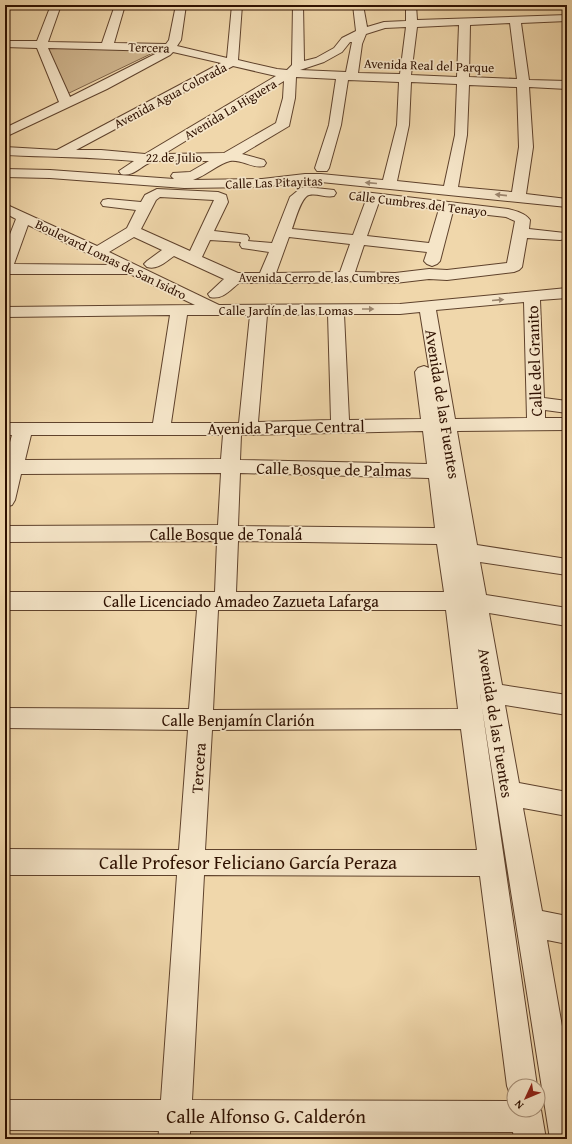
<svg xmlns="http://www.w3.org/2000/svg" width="572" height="1144" font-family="'Gentium Book Plus',serif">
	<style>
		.green { fill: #cfb58e; stroke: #7f6348 }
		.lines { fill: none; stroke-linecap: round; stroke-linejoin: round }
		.minor-casing { stroke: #5f422c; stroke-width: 2 }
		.minor { fill: #f5e5c8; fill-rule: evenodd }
		.oneway { fill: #9c866e }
		.labels { text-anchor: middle; stroke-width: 3.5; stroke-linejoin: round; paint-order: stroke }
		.far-street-label { font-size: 13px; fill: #2f1101; stroke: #f5e5c8 }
		.street-label { font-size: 16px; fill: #2f1101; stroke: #f5e5c8 }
		.near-street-label { font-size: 19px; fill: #2f1101; stroke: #f5e5c8 }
	</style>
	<rect width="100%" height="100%" fill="#f0d7ab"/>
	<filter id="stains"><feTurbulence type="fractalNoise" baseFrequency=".005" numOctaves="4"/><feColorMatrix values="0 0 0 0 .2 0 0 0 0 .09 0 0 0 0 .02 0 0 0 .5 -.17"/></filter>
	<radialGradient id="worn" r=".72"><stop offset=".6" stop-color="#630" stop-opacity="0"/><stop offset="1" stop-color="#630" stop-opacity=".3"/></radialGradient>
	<path class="green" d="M44,47L161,49L65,95Z"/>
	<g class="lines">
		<defs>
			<path id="minor" d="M51,5H61L48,42L102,43L115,5H125L114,43L166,44L169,40L176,5H186L181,40L177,46L227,58L232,5H242L238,60L277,69L287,70L292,65L293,5H303L304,61L316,58L334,48L342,38L356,31L353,5H363L367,27L384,22L406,21V5H416L417,20L567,15V21L521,23L529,80L567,81V89L529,87L533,147L526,194L567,199V207L321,182H305L262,187L184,188L50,178L5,177V169L50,170L174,179L171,176L173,173L190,172L209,161C198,161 157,159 149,163C140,167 133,177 121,174L119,171L134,161C91,157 48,157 5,155V147L57,150L221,63L173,52L170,55L107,89L5,137V128L59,102L37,48L5,47V41H37ZM510,23L517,79L469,77L470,25ZM459,25L457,77L411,75L417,27ZM406,27L400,74L358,73L362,44L366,34L385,28ZM350,42H352L346,72L300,70L324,62L342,52ZM48,48L161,51L70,97ZM233,66L276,76L145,154L101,150H76ZM296,77L336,79L329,125L315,168L317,171H327L329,168L341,125L348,80L399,82L397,125L383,180L321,174H305L262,179L193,180C205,176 220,163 230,161C242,159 252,169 264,166L266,163L264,160L242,154L289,126L295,98ZM284,81L283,98L276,123L224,153L164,154ZM411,82L457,84L455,135L444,186L397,181L409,125ZM469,85L517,87L519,147L512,192L458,187L467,135Z
				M306,187L334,190L336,193L334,196C326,198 317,193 309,195C301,197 295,221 292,229L353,235L366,200L359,199L357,196L359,193L364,192L508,209C516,211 525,213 530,220L529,229L565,233L567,235L565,239L560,240L527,238L522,267L519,270L514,272L447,280L429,279L395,283L346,281L310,283H239C230,290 223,300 210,297L208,294L224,279L174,256C165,262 158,270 147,267L144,264L147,261L162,250L134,237L109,252L219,305L400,304L567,288V298L540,300L544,398L567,401V413L545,410V418H567V430L457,431L477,545L567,559V575L480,562L486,595L567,608V626L489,613L502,685L567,695V715L505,705L519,783L567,792V816L523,808L542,911L567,916V944L547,940L567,1055V1139H550L480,695V694L537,1086H514V1098L511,1097L507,1086L480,876L204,875L192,1100L514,1101V1110H538V1102L541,1110L546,1139H514L513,1132L190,1131V1139H158L159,1131L5,1130V1100H161L177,875H5V849L179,850L188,730L5,728V708L189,709L197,610H5V592H215L217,541L5,542V526L218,525L221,473L21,474L15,500L12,505L5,507V460L12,435H5V423H153L170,315L5,317V307L195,305L130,274H5V247L16,219L5,213V204L97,246L127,228L136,210L103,206L101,203L103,200L108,199L141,202L145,195L157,189L218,192L226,195L228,202L214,231L247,235L249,238L248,241L272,243L290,197L301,188ZM160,197L214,200L190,251L141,229L156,200ZM379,202L439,209L429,243L367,236ZM453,211L506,217L515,221L507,263L447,270L429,269L395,273L355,272L364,245L427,252L424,261L427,264L432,266L437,264L440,261ZM28,225L112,265L14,264ZM289,237L350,244L340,272L276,273ZM210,240L241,242L240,245L242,248L269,252L260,273H238L202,257ZM524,302L527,418L455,419L436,310ZM420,312L429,368L424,366L418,368L415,372L421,419L349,420L344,314H400ZM328,314L331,420L258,422L267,315ZM187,315H250L239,423H171ZM423,431L427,464L240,460L241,435ZM31,435H223L221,459L25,460ZM240,473L429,478L435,528L238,526ZM238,541L437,544L444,592H236ZM218,610H446L458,709L213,710ZM461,729L477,850H205L212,730Z"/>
		</defs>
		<use href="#minor" class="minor-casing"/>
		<use href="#minor" class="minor"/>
	</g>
	<defs><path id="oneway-solid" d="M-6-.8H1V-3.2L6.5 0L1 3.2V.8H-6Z"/></defs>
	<g class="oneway">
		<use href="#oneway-solid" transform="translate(371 183) rotate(-175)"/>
		<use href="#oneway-solid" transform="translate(501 195) rotate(-174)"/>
		<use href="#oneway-solid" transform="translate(498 300) rotate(-5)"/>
		<use href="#oneway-solid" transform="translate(368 309)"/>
	</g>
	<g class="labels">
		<g class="far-street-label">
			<text transform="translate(149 47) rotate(2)" y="5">Tercera</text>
			<text transform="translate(429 65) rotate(2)" y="5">Avenida Real del Parque</text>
			<text transform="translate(170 95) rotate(-28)" y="5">Avenida Agua Colorada</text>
			<text transform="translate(230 109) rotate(-31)" y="5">Avenida La Higuera</text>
			<text x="174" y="162">22 de Julio</text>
			<text transform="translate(274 182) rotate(-2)" y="5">Calle Las Pitayitas</text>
			<text transform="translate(418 203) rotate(7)" y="5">Calle Cumbres del Tenayo</text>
			<text transform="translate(111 259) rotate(26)" y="5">Boulevard Lomas de San Isidro</text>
			<text x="319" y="282">Avenida Cerro de las Cumbres</text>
			<text x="286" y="315">Calle Jardín de las Lomas</text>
		</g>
		<g class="street-label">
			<text transform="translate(534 361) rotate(-92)" y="6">Calle del Granito</text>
			<text transform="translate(443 404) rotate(81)" y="6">Avenida de las Fuentes</text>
			<text transform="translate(286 427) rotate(-1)" y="6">Avenida Parque Central</text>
			<text transform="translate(334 469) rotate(1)" y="6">Calle Bosque de Palmas</text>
			<text x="226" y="540">Calle Bosque de Tonalá</text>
			<text x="241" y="607">Calle Licenciado Amadeo Zazueta Lafarga</text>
			<text x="238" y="726">Calle Benjamín Clarión</text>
			<text transform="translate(496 723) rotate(81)" y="6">Avenida de las Fuentes</text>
			<text transform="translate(198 768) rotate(-86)" y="6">Tercera</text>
		</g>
		<g class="near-street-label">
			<text x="248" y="869">Calle Profesor Feliciano García Peraza</text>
			<text x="266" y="1123">Calle Alfonso G. Calderón</text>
		</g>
	</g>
	<rect width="572" height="1144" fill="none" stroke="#f0d7ab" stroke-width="20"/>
	<rect x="6" y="6" width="560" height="1132" fill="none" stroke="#2f1101" stroke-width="2"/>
	<rect x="10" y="10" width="552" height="1124" fill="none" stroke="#2f1101"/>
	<g transform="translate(526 1098) rotate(226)"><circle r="19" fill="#f5e5c8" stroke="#a69078"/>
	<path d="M0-3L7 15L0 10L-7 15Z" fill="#8f2418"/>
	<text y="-6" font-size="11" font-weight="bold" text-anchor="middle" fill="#2f1101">N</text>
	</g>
	<rect width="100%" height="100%" filter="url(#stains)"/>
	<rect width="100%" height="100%" fill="url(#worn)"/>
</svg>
